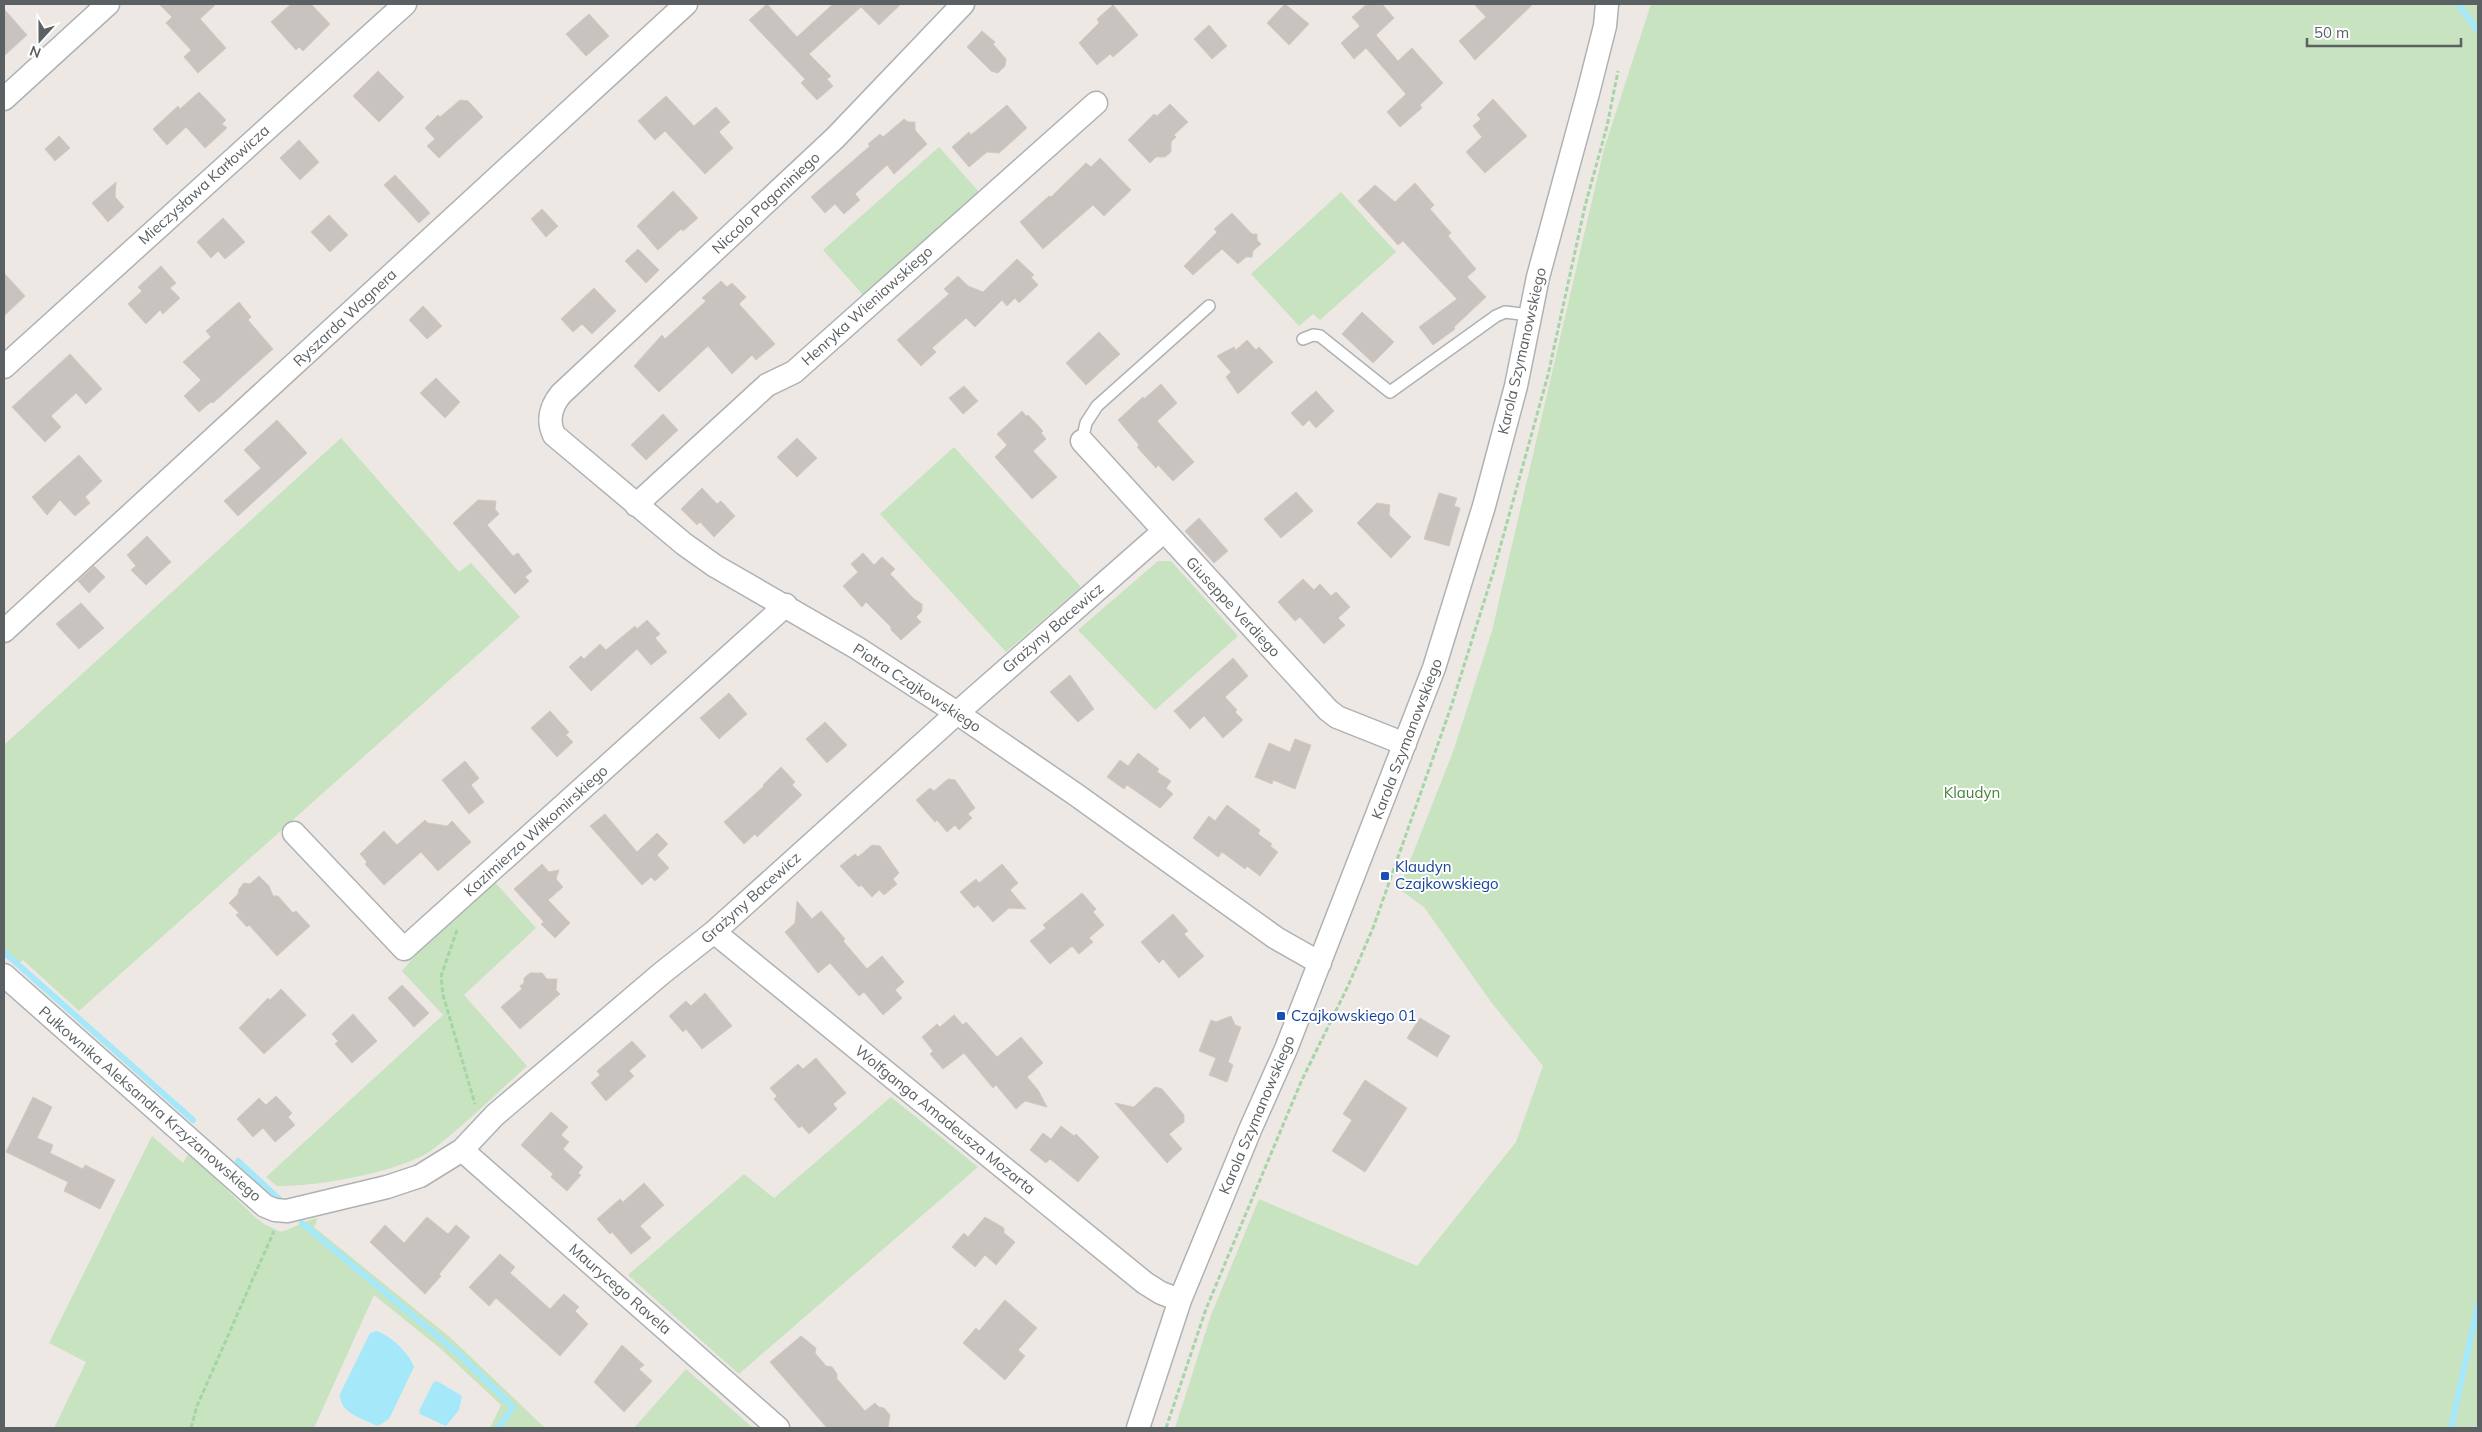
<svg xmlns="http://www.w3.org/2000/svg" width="2482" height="1432" font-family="Mulish,sans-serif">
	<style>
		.green { fill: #c8e3c0 }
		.water { fill: #a5e8fa }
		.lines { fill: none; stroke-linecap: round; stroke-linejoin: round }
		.stream { stroke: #a5e8fa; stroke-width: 6 }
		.building { fill: #c8c3bf; stroke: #d1c9c1 }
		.lane-casing { stroke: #aeb2b5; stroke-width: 14 }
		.street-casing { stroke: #aeb2b5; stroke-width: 25 }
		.path { stroke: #a4d5a6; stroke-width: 3; stroke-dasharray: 5 2.5; stroke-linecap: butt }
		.lane { stroke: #fff; stroke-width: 11 }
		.street { stroke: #fff; stroke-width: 22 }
		.transit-dot { fill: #1a4fb4; stroke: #fff; stroke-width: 2 }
		.labels { text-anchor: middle; stroke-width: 4; stroke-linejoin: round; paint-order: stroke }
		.street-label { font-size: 15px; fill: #5b6063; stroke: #fff }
		.park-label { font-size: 15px; fill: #468339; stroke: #fff }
		.transit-label { font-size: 15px; fill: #164399; stroke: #fff; text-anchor: start }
	</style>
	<rect width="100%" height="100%" fill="#ede8e3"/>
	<path class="green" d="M1651,4H2478V1428H1175L1211,1315L1259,1199L1417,1266L1516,1142L1543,1066L1491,1002L1424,907L1399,889L1454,749L1492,631L1604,149Z
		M939,147L980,193L864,296L823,250Z
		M1341,192L1396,252L1320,320L1313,314L1299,326L1251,274Z
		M341,438L459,572L471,563L520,617L79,1011L23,960L16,966L4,956V745Z
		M954,447L1081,587L1006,652L880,514Z
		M1158,561H1171L1238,636L1155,710L1078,630Z
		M493,880L536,928L464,995L527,1066C496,1094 465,1125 432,1150C401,1172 315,1187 277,1186L266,1177L443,1015L402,971L431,937Z
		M891,1097L978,1167L739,1374L628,1275L744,1174L774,1198Z
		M152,1136L183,1163L189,1153L255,1217L264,1224L281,1232C295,1228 302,1221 318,1218L314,1227L452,1339L545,1428H490L501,1405L441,1349L374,1295L314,1428H54L86,1362L49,1343Z
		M686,1369L753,1428H634Z"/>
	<path class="water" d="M377,1331C390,1335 410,1354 414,1367L389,1419L378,1426C363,1419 339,1413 340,1394L370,1333Z
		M437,1381L462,1396L459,1410L446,1426L420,1414L419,1411L433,1383Z"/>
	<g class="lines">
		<path class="stream" d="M2458,4L2478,31
			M4,952L193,1120
			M238,1161L279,1199
			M302,1223L460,1355L513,1407L498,1428
			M2451,1428L2478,1304"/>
	</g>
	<path class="building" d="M159,4H216L200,19L226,48L198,73L184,57L191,50L166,23L172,17Z
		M291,4H311L330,24L303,51L299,47L296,50L271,22Z
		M767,4L797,37L833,4H901L879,25L861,7L809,54L831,76L827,79L833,86L817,100L801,83L805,79L749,20Z
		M1285,4L1309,24L1289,45L1267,23Z
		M1367,4H1382L1394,18L1376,35L1398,61L1412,48L1443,83L1420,105L1422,108L1400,127L1387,112L1406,94L1366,48L1354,59L1341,43L1360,26L1352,17Z
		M1474,4H1533L1475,60L1459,41L1486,17Z
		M1113,5L1138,35L1113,57L1110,54L1097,65L1079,43L1099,23L1097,19Z
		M4,9L27,35L4,56Z
		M589,14L609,36L586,56L566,34Z
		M1209,25L1227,46L1212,59L1194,39Z
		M982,31L995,42L993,44L1006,59L1005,66L998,73L991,71L967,47Z
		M378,71L404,97L379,122L353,96Z
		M199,92L226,120L222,124L227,128L205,148L186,127L167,145L153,129L178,106L180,109Z
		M666,96L694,126L716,107L730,122L719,132L733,148L705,174L665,131L655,140L638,121Z
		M1493,99L1527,136L1485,173L1466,152L1482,137L1473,126L1481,119L1477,115Z
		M460,100L468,101L483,117L439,158L427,146L435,139L425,128L438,115L440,117Z
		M1170,104L1188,122L1174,135L1176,137L1171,142V152L1165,157H1156L1150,163L1128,140L1154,114L1157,116Z
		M1007,105L1027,128L999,153L987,152L969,167L952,147L969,132L971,135Z
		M904,119L908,122H915V130L927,144L894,174L887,165L855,194L860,200L844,214L835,204L825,213L811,197L870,146L868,144L880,134L883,137Z
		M59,136L70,148L55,161L45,149Z
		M299,140L319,162L300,180L280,158Z
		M1100,158L1131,190L1104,216L1093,205L1043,249L1020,222L1049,196L1051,197L1086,163L1091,167Z
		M395,175L430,213L419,223L384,185Z
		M116,182L115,197L124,207L108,222L92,203Z
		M1415,183L1434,205L1430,209L1451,233L1448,236L1476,269L1467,277L1486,297L1454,327L1455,329L1433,345L1419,327L1457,299L1403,241L1398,245L1358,201L1375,185L1395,202Z
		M673,191L698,218L683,231L681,229L658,250L637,226Z
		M542,209L558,226L546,237L531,219Z
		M1232,213L1252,234H1257V240L1261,244L1253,251L1252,257H1246L1238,264L1222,249L1193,275L1184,266L1217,232L1214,229Z
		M329,215L348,235L330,252L311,232Z
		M223,218L245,242L225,259L218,251L211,258L197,242Z
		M638,249L659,270L646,283L625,261Z
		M1017,259L1034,275L1031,277L1038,285L1019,303L1015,298L1007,306L1002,300L975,327L966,318L932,348L936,352L921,366L897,340L949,294L944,289L958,276L968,286L983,292Z
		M161,266L176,283L170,288L180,298L163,314L160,310L146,324L128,304L142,291L138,287Z
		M4,273L25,296L4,316Z
		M721,281L727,287L732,283L746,297L739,304L775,344L756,360L752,355L732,374L708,346L659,392L634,366L662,335L665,339L706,301L702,298Z
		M594,288L616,311L592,334L582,324L573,332L561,319Z
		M239,302L251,317L248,320L273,349L213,403L211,402L199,412L184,396L201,380L183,362L211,337L206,331Z
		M423,306L442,326L427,339L409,320Z
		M1362,312L1394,342L1373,363L1342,334Z
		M1099,332L1120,354L1086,385L1066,363Z
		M1247,340L1256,350L1259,347L1273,362L1238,394L1226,377L1231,372L1217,356L1234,347L1236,350Z
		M70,354L102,389L86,404L76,393L51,416L61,427L45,442L12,407Z
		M436,378L460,402L445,418L420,393Z
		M1161,384L1177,403L1157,421L1194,462L1173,481L1158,465L1156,468L1137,447L1139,445L1118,420L1143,397L1144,399Z
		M964,386L978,401L963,414L949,398Z
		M1316,391L1334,411L1316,428L1309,420L1303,426L1291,413Z
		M1022,411L1026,416L1028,415L1043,431L1041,433L1046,439L1033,451L1057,477L1032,499L995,457L1007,445L997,434Z
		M663,414L678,430L646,460L631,445Z
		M277,420L307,453L238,516L224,501L261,468L244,450Z
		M797,438L817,458L797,477L777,457Z
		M79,455L102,481L85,497L90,503L75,516L60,500L47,515L32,497Z
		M702,488L717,504L721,501L735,516L714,537L700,522L697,525L681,509Z
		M1296,492L1313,511L1281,538L1264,519Z
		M1439,493L1457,498L1454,506L1460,508L1449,546L1424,539Z
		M478,500L496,501L495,509L499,514L487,525L513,556L518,553L532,571L525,577L529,581L515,594L453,523Z
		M1377,503L1390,505L1389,515L1411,537L1391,558L1357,523Z
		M1199,518L1228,551L1214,563L1185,531Z
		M147,536L171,562L146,585L131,570L136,566L127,555Z
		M863,553L874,565L882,557L895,569L890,574L914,599L922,604V611L916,617L921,622L901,640L891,630V627L866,602L862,607L843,586L858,572L851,564Z
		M94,566L105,577L89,593L78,581Z
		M1303,579L1314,590L1320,584L1331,596L1336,592L1350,607L1338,618L1345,625L1324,644L1300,617L1295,621L1278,602Z
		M81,603L104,628L79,649L56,624Z
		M647,620L660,634L655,638L667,652L651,665L637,649L591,691L569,667L581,656L584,659L600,644L606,650L635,626L637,629Z
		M1233,658L1248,676L1225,697L1237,710L1235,712L1243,720L1223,738L1204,716L1190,729L1174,711Z
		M1070,675L1094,709L1078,722L1050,692Z
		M729,693L747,714L719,739L700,718Z
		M550,711L569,732L566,735L573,742L557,757L531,728Z
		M825,722L847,745L827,763L806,739Z
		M1295,739L1311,745L1295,789L1273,780L1272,784L1255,777L1269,743L1290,752Z
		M1138,753L1159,769L1157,772L1171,781L1166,788L1173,794L1160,808L1127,785L1124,789L1107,777L1120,760L1128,766Z
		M465,761L479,778L471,785L484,802L469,814L442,780Z
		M781,767L795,782L792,785L802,795L757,837L755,834L744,844L724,822L764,786L763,785Z
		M948,779L955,780L975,808L968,814L972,818L959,830L955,825L947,832L937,820L935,822L916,800L930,788L934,791Z
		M1227,805L1260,830L1258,834L1272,844L1270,846L1278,852L1260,876L1247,866L1245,869L1222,852L1218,857L1193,838L1209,816L1215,821Z
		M605,814L637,852L657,833L668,844L657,855L669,868L655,881L651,877L642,885L590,826Z
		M425,820L428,823L447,826L452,821L471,842L438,871L421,852L384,885L365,864L367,862L360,854L384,831L397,845Z
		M872,845L880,846L899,873L893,879L897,884L884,895L879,890L872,897L861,885L859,887L840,866L855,854L858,857Z
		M542,864L549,872L559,870L556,879L563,887L548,900L570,923L555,938L541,924L544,922L514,889Z
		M1002,864L1018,883L1010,890L1026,909L1009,908L993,922L978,905L974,908L960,892L976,879L979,883Z
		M259,876L269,886L273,896H278L293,913L296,911L310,926L277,956L249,925L247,927L236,915L239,913L229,903L238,894L239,889L244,883L250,884Z
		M1082,893L1096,909L1093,912L1104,925L1089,938L1093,942L1079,954L1072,946L1050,964L1030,941L1046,928L1043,925Z
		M797,901L812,919L821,911L845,939L843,941L867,969L882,956L904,982L895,990L902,998L883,1015L864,992L859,996L830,963L818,973L785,932L795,923Z
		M1173,914L1188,931L1184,934L1204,956L1179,978L1163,959L1159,963L1141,942Z
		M530,973H542L547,979H557L556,990L560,994L520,1029L501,1007L522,989L520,986L524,983V978Z
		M402,985L429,1013L414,1027L388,998Z
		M281,989L306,1015L264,1054L239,1028L268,998L270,1000Z
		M705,993L732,1026L702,1049L686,1029L683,1032L669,1016L686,1001L691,1006Z
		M353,1014L377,1041L352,1063L335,1044L338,1041L332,1034Z
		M954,1015L963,1025L966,1022L997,1057L1021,1037L1043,1063L1027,1077L1038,1090L1047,1107L1025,1101L1016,1109L996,1085L993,1088L964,1053L943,1069L930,1054L933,1051L922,1037L937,1024L940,1027Z
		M1231,1016L1235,1025L1241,1027L1228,1062L1233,1065L1227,1082L1209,1075L1216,1058L1199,1051L1211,1020L1216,1022Z
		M1420,1018L1450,1036L1437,1057L1407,1038Z
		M632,1041L646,1056L629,1071L634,1076L606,1101L591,1083L600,1075L597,1071Z
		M816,1058L846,1093L833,1104L837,1109L809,1134L802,1126L799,1128L774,1099L777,1096L770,1088L798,1064L803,1069Z
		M1365,1080L1407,1108L1365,1172L1332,1151L1352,1120L1343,1114Z
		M1155,1087L1162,1089L1184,1115V1122L1169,1134L1182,1149L1167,1163L1115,1103L1134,1107Z
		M276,1096L292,1113L288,1117L295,1125L275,1142L263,1128L253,1137L237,1119L259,1098L266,1105Z
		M33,1097L52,1107L37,1138L53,1145L50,1153L83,1169L85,1165L115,1180L100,1209L64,1191L68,1182L6,1152Z
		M551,1112L568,1127L561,1135L569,1142L563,1149L583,1167L578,1173L581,1175L567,1191L551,1177L553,1174L521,1145Z
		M1061,1126L1074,1136L1076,1134L1099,1157L1078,1182L1050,1159L1046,1163L1030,1150L1043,1133L1051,1139Z
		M644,1183L664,1205L640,1226L651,1238L631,1254L612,1232L610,1234L597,1219L620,1199L623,1202Z
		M427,1217L448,1234L456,1225L470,1237L439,1274L441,1276L425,1294L370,1242L385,1225L404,1243Z
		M985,1217L1004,1228V1233L1015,1242L996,1265L985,1255L975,1267L952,1247L964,1233L968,1237Z
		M500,1254L515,1267L510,1273L550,1309L564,1294L579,1307L575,1311L588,1324L560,1356L496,1298L489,1306L469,1287Z
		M1005,1300L1037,1328L1018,1350L1025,1356L1005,1380L963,1343L976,1328L979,1331Z
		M801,1336L816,1348L815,1353L826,1366L832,1367L837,1374V1379L865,1411L875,1403L879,1407L884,1408L890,1415L888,1428H827L770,1362Z
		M622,1345L644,1365L639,1369L652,1381L624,1412L594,1382Z"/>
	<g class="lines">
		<defs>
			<path id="lane" d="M1303,339L1313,335L1320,336L1390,392L1496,316L1505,312L1529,315
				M1082,441L1086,423L1097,406L1209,306"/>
			<path id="street" d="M963,4L835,138L561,394C551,406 547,420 554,435L684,544L715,566L857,648L957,713L1075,794L1276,938L1320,963
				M4,99L108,4
				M4,367L405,4
				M1082,441L1328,710L1337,717L1405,744
				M636,505L767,385L794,372L1096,103
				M4,631L686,4
				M294,833L404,949L786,605
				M714,932L1145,1283L1161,1293L1180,1300
				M4,975L265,1206L275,1210L287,1211L387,1187L420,1176L462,1150L495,1115L662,973L714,932L957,713L1164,531
				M462,1150L778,1428
				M1138,1428L1180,1300L1250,1130L1286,1049L1434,668L1484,506L1516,386L1538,277L1588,93L1605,26L1607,4"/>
		</defs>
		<use href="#lane" class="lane-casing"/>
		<use href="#street" class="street-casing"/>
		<path class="path" d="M457,930L441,976L443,995L475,1104
			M191,1428L197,1406L274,1231
			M1166,1428L1206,1309L1301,1082L1348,986L1373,928L1451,707L1493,573L1548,375L1585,206L1607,126L1618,71"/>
		<use href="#lane" class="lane"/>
		<use href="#street" class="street"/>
	</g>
	<g class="transit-dot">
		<rect x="1380" y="871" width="10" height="10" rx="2.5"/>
		<rect x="1276" y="1011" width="10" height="10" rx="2.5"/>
	</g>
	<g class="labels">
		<g class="street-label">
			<text transform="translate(204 185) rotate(-42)" y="5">Mieczysława Karłowicza</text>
			<text transform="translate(766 203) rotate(-43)" y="5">Niccolo Paganiniego</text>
			<text transform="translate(867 306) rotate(-42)" y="5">Henryka Wieniawskiego</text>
			<text transform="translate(345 318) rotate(-43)" y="5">Ryszarda Wagnera</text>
			<text transform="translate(1522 351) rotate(-77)" y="5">Karola Szymanowskiego</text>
			<text transform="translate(1233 607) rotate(47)" y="5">Giuseppe Verdiego</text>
			<text transform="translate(1053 628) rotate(-41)" y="5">Grażyny Bacewicz</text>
			<text transform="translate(917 688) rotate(33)" y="5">Piotra Czajkowskiego</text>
			<text transform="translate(1407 739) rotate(-69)" y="5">Karola Szymanowskiego</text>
			<text transform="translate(536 831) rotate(-42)" y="5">Kazimierza Wiłkomirskiego</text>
			<text transform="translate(751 898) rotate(-42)" y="5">Grażyny Bacewicz</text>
			<text transform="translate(150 1104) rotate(41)" y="5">Pułkownika Aleksandra Krzyżanowskiego</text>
			<text transform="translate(1257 1115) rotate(-67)" y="5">Karola Szymanowskiego</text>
			<text transform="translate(945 1120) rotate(39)" y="5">Wolfganga Amadeusza Mozarta</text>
			<text transform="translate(620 1289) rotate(41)" y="5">Maurycego Ravela</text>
		</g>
		<g class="park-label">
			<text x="1972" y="798">Klaudyn</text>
		</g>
		<g class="transit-label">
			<text x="1395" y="872">Klaudyn<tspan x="1395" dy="17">Czajkowskiego</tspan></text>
			<text x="1291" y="1021">Czajkowskiego 01</text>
		</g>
	</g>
	<rect width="2482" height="1432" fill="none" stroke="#5b6063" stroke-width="10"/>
	<g transform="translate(40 40) rotate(201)" stroke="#ffffff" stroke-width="4" paint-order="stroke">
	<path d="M0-4L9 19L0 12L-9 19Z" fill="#5b6063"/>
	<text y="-8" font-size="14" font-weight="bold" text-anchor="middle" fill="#5b6063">N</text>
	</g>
	<path d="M2307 38v8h154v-8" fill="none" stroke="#5b6063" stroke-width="2.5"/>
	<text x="2314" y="38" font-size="15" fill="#5b6063" stroke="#ffffff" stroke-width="4" paint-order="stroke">50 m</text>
</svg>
